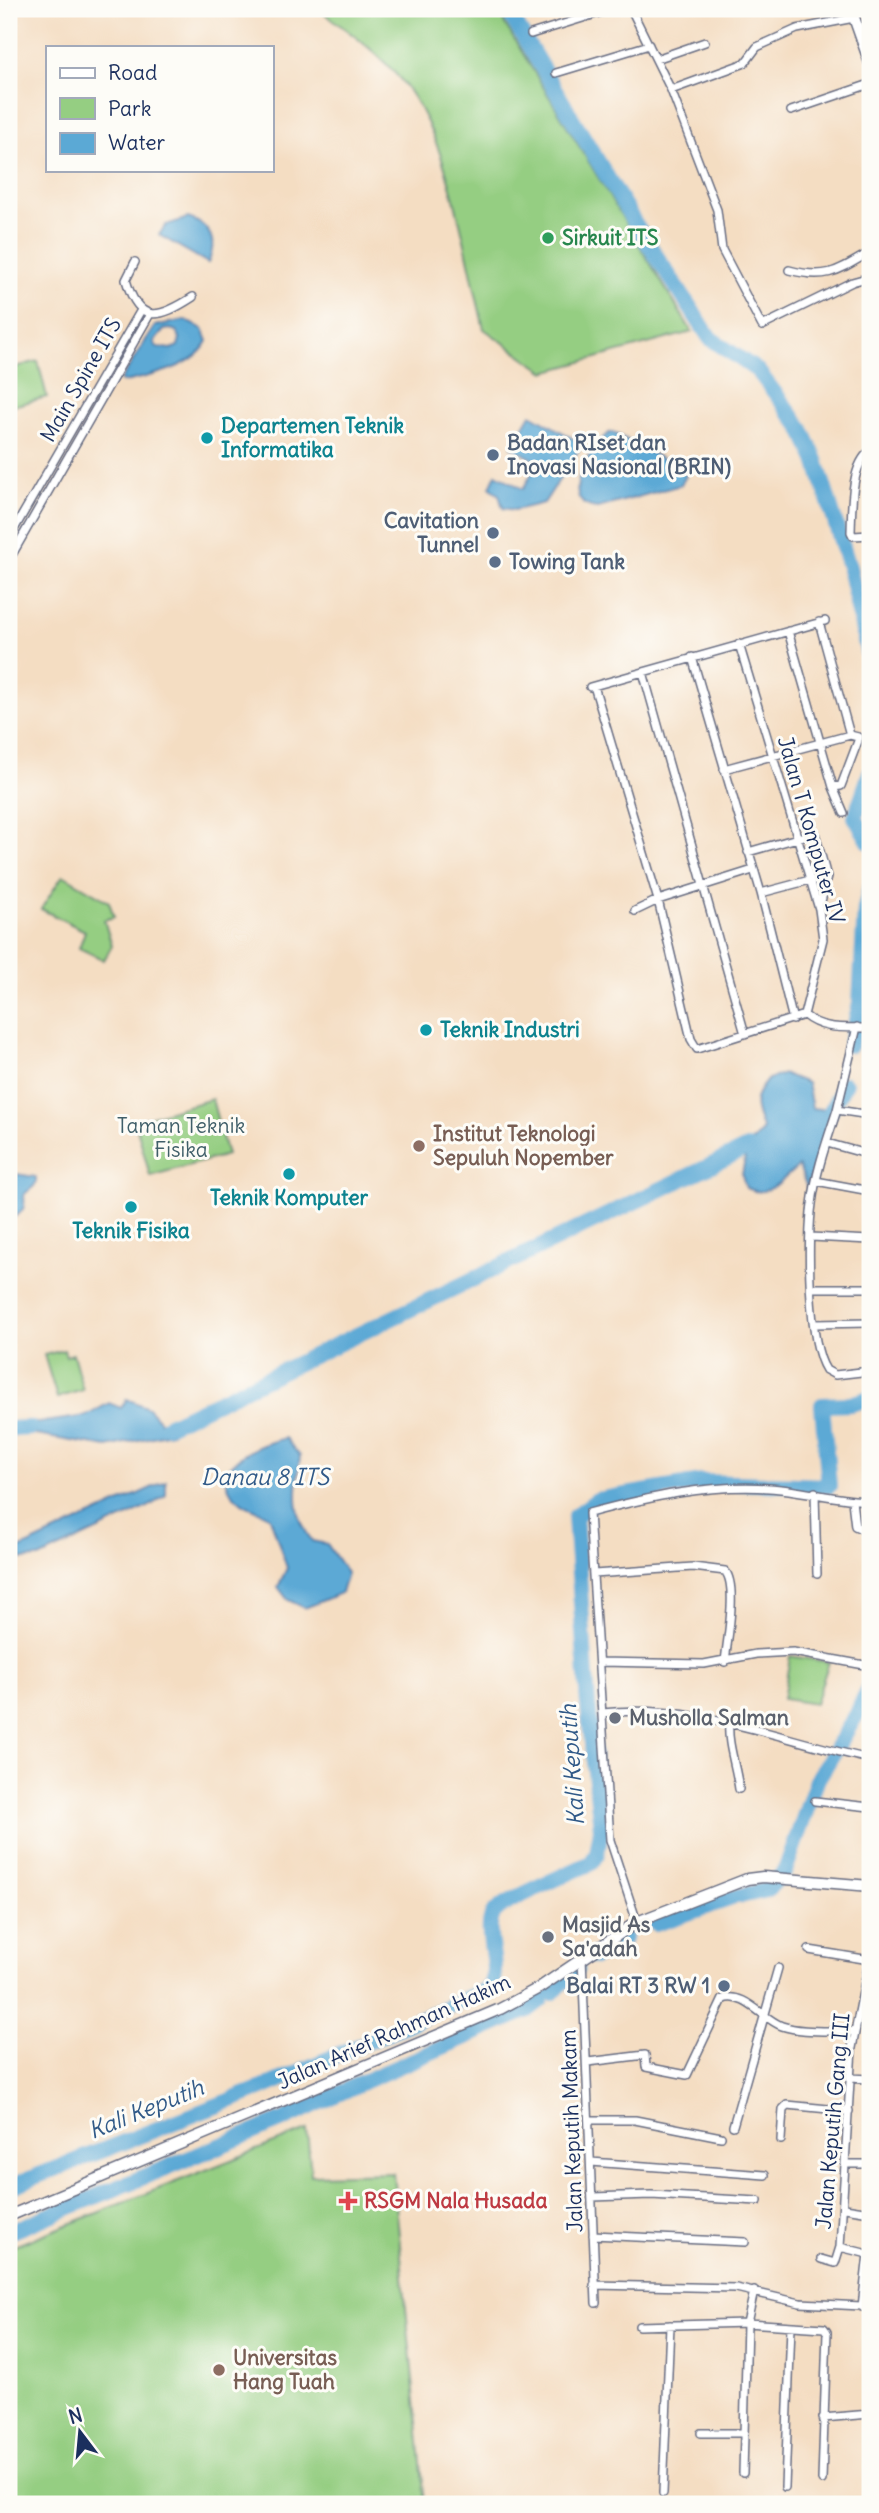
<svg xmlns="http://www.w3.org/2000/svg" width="879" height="2513" font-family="Delius,sans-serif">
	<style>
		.green { fill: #95ce82; stroke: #587e70; stroke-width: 2 }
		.water { fill: #5ba9d5; stroke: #3b6c9a; stroke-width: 2; fill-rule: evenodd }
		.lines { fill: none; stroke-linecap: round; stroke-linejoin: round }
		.river { stroke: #5ba9d5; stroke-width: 16 }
		.street-casing { stroke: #676c81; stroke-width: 10 }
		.secondary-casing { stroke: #676c81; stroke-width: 13 }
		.street { stroke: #fff; stroke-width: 7 }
		.secondary { stroke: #fff; stroke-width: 10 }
		.leisure-dot { fill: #2e9e5b; stroke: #fdfcf7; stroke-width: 2.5 }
		.culture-dot { fill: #0f9aa8; stroke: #fdfcf7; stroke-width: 2.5 }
		.service-dot { fill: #5c6f8a; stroke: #fdfcf7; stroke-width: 2.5 }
		.education-dot { fill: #8d6e63; stroke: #fdfcf7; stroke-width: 2.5 }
		.worship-dot { fill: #6b7280; stroke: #fdfcf7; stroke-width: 2.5 }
		.health-dot { fill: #e0444e; stroke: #fdfcf7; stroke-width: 2.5 }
		.labels { text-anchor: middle; stroke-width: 6; stroke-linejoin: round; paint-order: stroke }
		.leisure-label { font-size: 21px; font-weight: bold; fill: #27864d; stroke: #fdfcf7; text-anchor: start }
		.street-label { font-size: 21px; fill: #1b2f5e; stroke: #fdfcf7 }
		.culture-label { font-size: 21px; font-weight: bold; fill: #0d838f; stroke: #fdfcf7; text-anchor: start }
		.service-label { font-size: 21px; font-weight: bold; fill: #4e5e75; stroke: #fdfcf7; text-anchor: start }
		.park-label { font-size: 21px; fill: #405f69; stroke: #fdfcf7 }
		.education-label { font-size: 21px; font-weight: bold; fill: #785e54; stroke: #fdfcf7; text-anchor: start }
		.worship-label { font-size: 21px; font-weight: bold; fill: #5b616d; stroke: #fdfcf7; text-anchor: start }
		.health-label { font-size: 21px; font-weight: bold; fill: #be3a42; stroke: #fdfcf7; text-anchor: start }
		.water-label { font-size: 23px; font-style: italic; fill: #315a88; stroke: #fdfcf7 }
	</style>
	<rect width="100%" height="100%" fill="#fdfcf7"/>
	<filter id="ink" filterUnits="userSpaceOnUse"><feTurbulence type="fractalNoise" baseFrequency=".0143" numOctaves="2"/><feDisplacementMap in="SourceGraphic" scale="14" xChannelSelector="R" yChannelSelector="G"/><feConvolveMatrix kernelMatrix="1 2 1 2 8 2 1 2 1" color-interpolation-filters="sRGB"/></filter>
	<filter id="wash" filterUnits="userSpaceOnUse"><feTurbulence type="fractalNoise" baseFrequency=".00686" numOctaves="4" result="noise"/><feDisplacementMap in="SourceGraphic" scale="28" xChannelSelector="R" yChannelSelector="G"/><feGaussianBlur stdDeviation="1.57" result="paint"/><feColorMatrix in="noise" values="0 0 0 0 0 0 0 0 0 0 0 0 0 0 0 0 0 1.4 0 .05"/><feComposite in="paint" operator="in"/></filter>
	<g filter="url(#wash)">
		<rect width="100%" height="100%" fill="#f4ddc2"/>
		<path class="green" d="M318,9H496L692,332L545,372L484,329C464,250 450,129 392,70C370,46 344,28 318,9Z
			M38,361L47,397L9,407V369Z
			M63,875L109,902L114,917L104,920L112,946L104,960L79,948L85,931L41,909Z
			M212,1099L227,1155L150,1176L135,1121Z
			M64,1350L66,1356L73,1354L83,1390L57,1398L44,1355Z
			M790,1656L829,1662L815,1704L783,1699Z
			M307,2130L311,2175L393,2173L425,2504H9V2248Z"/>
		<path class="water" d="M188,218C211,225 218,241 208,263L159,235L166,225Z
			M185,320L203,329L208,341C194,368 152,375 125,382L120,381L155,326ZM170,329L177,331L180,338L178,346L171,349L157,347L154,342L164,330Z
			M531,414L577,441L580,448L544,503L515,510L503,508L499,495L490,487L496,474L523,489L538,462L512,447Z
			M612,432L683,470L686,476L681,485L598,508C551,505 597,435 612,432Z
			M784,1074L807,1083L812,1108L831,1110L807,1188L799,1166C782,1178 769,1200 746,1188L742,1175L747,1147L763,1130C754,1109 750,1099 768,1079Z
			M16,1174L36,1177C37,1189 30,1187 24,1195C26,1211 21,1213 9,1220L11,1179Z
			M127,1399L148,1408L171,1433L107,1447L29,1434L30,1424L86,1416L109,1403L121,1408Z
			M285,1438L300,1456C297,1489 291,1512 312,1541L327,1544L347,1573L341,1593L305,1608L288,1600L278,1587L287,1568L270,1517C261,1510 249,1509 241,1502C199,1468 257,1445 285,1438Z
			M166,1481V1495L150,1506L39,1558L21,1559L19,1549Z"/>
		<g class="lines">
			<path class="river" d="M507,9L636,225L710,338L758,371L801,427L816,460L849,567L870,663
				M870,773L855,817L870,843
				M850,1045L860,1003L865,909L870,888
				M831,1110L845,1084
				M167,1426L747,1148
				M9,1429L30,1428
				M740,1896L767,1890L785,1871L817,1780L857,1714L870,1684
				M656,1924L732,1898
				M595,1957L624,1938
				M552,1993L577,1969
				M9,2187L262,2088L488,1989C504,1970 482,1937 493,1914C499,1903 574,1871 591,1863L597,1854L601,1829L588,1705L575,1516L597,1500L702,1482L829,1486L822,1405L851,1404L870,1398
				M9,2232L283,2120L365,2081L528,2010L541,2000"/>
		</g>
	</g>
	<g filter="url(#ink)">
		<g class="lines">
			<defs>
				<path id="street" d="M631,9L671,90L717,210L722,250L762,326L852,282L870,277
					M531,34L612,9
					M656,59L705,42
					M556,73L649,45
					M671,90L745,63L757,47L797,29L854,18
					M791,111L870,84
					M135,262L126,280C139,325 159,319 193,297
					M789,270C827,280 838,271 870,252
					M870,451C850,466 852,509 851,532L853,536L870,535
					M9,538L141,310
					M9,560L150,314
					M819,622L850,735
					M788,631L833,787L841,786L858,741V737L850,735
					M692,657L761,893L793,1020
					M643,672L745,1034
					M594,686L658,900L691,1039L697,1049L804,1015L823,939L819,909L739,644
					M590,687L825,621
					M724,769L850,735
					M833,787L844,813
					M748,852L815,833L827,877L820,906
					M761,893L810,880
					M635,911L658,900L753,870
					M804,1015C823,1031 846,1027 870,1028
					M857,1027L837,1110L870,1115
					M837,1110C827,1141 816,1171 812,1204C807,1238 808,1343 826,1370L835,1375L870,1371
					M827,1143L870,1155
					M816,1181L870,1191
					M811,1237L870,1240
					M812,1288H870
					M814,1324L870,1323
					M815,1492L817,1574
					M852,1501L855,1526L870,1533
					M868,1570L870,1536
					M594,1574L693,1567L725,1571C738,1585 727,1641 725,1662
					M600,1662L704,1664L756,1654L793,1652L870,1666
					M602,1713C700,1703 778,1740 870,1759
					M729,1721C727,1744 736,1765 739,1789
					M815,1801L870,1807
					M637,1922L610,1840L589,1513C649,1497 707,1484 769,1488C803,1490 836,1500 870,1501
					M809,1950L870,1960
					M582,1958L596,2303
					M588,2062L645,2055L646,2067L687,2075L723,1999C744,1991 764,2020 782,2026C803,2033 833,2030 855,2032
					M850,2078L870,2079
					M590,2120H635L721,2137
					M733,2126L778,1968
					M781,2140L783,2109L787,2105L849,2111
					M591,2162L765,2175
					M846,2164H870
					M592,2197L651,2195L758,2201
					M845,2208L870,2212
					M593,2235L745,2242
					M840,2247L868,2254L862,2307L870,2309
					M821,2259L835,2263L840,2247L852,2048L870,1956
					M594,2285L736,2288L800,2303L862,2306
					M754,2291L747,2323L824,2328L827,2332L822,2480
					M639,2326L747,2323L743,2473
					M823,2418L870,2414
					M701,2433H744
					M785,2487L791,2326
					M663,2493L670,2325"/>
				<path id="secondary" d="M851,9L870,63
					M9,2216L500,2009L539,1988L637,1922L747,1879L763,1877L870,1886"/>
			</defs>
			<use href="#street" class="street-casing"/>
			<use href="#secondary" class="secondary-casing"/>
			<use href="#street" class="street"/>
			<use href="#secondary" class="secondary"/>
		</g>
	</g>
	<circle class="leisure-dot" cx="548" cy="238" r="7"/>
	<g class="culture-dot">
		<circle cx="207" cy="438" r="7"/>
		<circle cx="426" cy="1030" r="7"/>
		<circle cx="289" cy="1174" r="7"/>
		<circle cx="131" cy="1207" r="7"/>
	</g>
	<g class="service-dot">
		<circle cx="493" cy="455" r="7"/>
		<circle cx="493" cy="533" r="7"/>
		<circle cx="495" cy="562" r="7"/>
		<circle cx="724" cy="1986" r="7"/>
	</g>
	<g class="education-dot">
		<circle cx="419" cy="1146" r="7"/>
		<circle cx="219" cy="2370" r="7"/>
	</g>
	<g class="worship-dot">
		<circle cx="615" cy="1718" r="7"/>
		<circle cx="548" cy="1937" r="7"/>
	</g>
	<path class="health-dot" d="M344.5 2190.5h7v7h7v7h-7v7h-7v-7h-7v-7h7z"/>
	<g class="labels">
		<g class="leisure-label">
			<text x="562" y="245">Sirkuit ITS</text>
		</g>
		<g class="street-label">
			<text transform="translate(81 380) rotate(-60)" y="7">Main Spine ITS</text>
			<text transform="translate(811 830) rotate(74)" y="7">Jalan T Komputer IV</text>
			<text transform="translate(394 2032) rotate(-24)" y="7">Jalan Arief Rahman Hakim</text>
			<text transform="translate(833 2121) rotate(-85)" y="7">Jalan Keputih Gang III</text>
			<text transform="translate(572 2131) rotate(-92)" y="7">Jalan Keputih Makam</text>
		</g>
		<g class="culture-label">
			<text x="221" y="433">Departemen Teknik<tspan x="221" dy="24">Informatika</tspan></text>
			<text x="440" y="1037">Teknik Industri</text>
			<text x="289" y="1205" text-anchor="middle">Teknik Komputer</text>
			<text x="131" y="1238" text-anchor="middle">Teknik Fisika</text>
		</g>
		<g class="service-label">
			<text x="507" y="450">Badan RIset dan<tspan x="507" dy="24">Inovasi Nasional (BRIN)</tspan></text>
			<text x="479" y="528" text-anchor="end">Cavitation<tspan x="479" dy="24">Tunnel</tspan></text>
			<text x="509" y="569">Towing Tank</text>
			<text x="710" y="1993" text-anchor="end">Balai RT 3 RW 1</text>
		</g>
		<g class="park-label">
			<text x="181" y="1133">Taman Teknik<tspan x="181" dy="24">Fisika</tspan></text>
		</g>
		<g class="education-label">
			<text x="433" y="1141">Institut Teknologi<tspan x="433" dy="24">Sepuluh Nopember</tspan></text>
			<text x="233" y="2365">Universitas<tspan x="233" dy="24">Hang Tuah</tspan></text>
		</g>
		<g class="worship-label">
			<text x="629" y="1725">Musholla Salman</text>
			<text x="562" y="1932">Masjid As<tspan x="562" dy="24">Sa'adah</tspan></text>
		</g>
		<g class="health-label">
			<text x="364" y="2208">RSGM Nala Husada</text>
		</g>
		<g class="water-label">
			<text x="265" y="1485">Danau 8 ITS</text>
			<text transform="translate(572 1765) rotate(-94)" y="8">Kali Keputih</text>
			<text transform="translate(146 2109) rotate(-22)" y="8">Kali Keputih</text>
		</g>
	</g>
	<rect width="879" height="2513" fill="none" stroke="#fdfcf7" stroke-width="35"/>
	<rect x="46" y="46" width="228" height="126" fill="#fdfcf7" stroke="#a3aaba" stroke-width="2"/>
	<rect x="60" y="68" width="35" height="10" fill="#ffffff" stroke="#a3aaba" stroke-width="2"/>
	<text x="108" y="80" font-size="21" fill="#1b2f5e">Road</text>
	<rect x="60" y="98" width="35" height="21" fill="#95ce82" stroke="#a3aaba" stroke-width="2"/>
	<text x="108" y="116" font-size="21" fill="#1b2f5e">Park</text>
	<rect x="60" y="133" width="35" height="21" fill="#5ba9d5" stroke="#a3aaba" stroke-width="2"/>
	<text x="108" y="150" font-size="21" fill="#1b2f5e">Water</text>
	<g transform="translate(80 2432) rotate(344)" stroke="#fdfcf7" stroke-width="5" paint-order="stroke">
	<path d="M0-5L12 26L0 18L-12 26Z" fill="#1b2f5e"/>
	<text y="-10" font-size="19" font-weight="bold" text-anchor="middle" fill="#1b2f5e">N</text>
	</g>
</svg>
